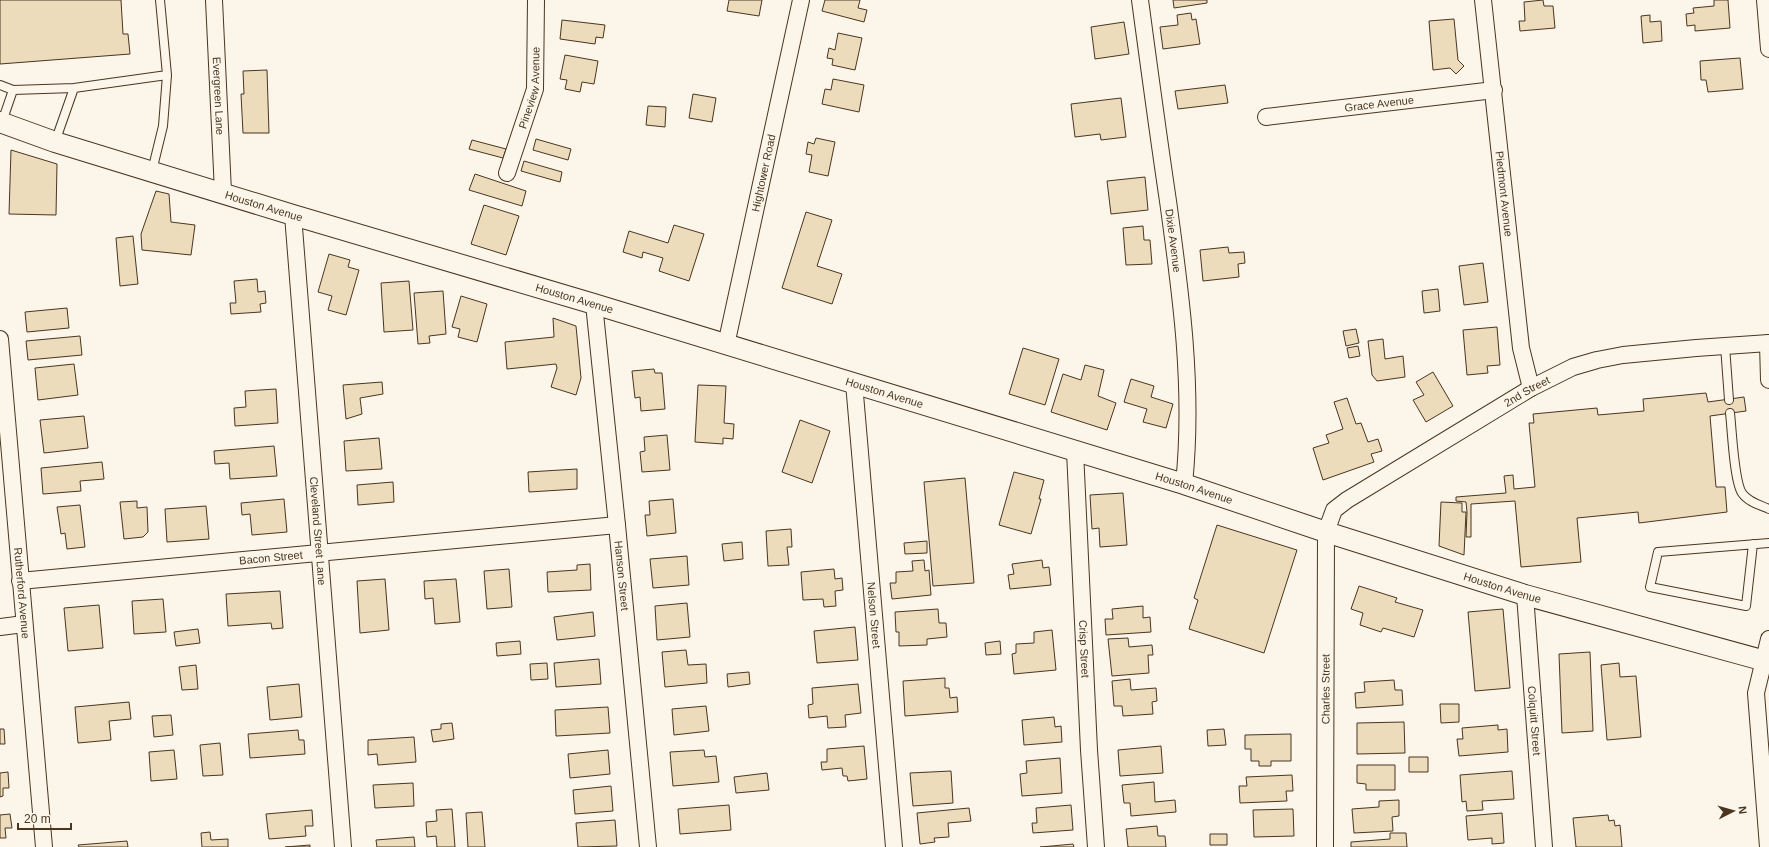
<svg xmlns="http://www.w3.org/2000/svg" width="1769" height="847" font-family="Helvetica,sans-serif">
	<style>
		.building { fill: #ecdcbc; stroke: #4a3520 }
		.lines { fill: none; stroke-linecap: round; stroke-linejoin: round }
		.service-casing { stroke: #4a3520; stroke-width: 10 }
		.minor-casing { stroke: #4a3520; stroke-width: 18 }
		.tertiary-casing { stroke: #4a3520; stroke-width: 22 }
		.service { stroke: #fbf6e9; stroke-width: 8 }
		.minor { stroke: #fbf6e9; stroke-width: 16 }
		.tertiary { stroke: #fbf6e9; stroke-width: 20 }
		.labels { text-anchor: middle; stroke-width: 3; stroke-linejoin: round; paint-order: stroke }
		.street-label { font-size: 11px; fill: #4a3520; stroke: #fbf6e9 }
	</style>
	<rect width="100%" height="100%" fill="#fbf6e9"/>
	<path class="building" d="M0,0H121L123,34H128L130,54L0,64Z
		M729,0H762L759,16L727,11Z
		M825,0H860L858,8L867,10L864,22L822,11Z
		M1173,0H1207V3L1174,8Z
		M1543,0L1544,6H1553L1555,28L1520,31L1519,21H1525L1524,2Z
		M1714,0H1728L1730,28L1695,31V25L1687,26L1686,14L1694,13L1693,8L1714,6Z
		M1191,13L1192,20L1196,19L1200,44L1163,49L1160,27L1178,25L1177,15Z
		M1650,15V22L1661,21L1662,41L1643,43L1641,16Z
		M1454,19L1458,60L1464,66L1456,74L1450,68L1433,70L1429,21Z
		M562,20L605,25L603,38L596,37L595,44L560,39Z
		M1124,22L1129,54L1095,59L1091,27Z
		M838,33L862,38L855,70L832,65L833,59L827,58L829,48L835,50Z
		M565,55L598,61L594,84L582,82L580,92L565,89L567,80L560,79Z
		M1740,58L1743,89L1708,92L1706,80H1701L1700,61Z
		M267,70L269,133H243L241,94H244L243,71Z
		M833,79L864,85L859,112L822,104L825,89L831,90Z
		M1225,85L1228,103L1178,109L1175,91Z
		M693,94L716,98L712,122L689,118Z
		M1121,98L1126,137L1101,140L1100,134L1075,137L1071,104Z
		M648,106L666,107L665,127L646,125Z
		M816,138L835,142L828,176L809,172L812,155L806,154L808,142L814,144Z
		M536,139L571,149L568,160L533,150Z
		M472,140L506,149L503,158L469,149Z
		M11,150L57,164L56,215L9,214Z
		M524,161L562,172L560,182L521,171Z
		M475,174L526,191L522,206L469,190Z
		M1145,177L1148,210L1111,214L1107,181Z
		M156,191L169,194L171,222L195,225L191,255L142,250L141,234Z
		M484,205L519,216L506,255L471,244Z
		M806,212L832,220L817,266L842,274L832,304L782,288Z
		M674,225L704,234L689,281L659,271L663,258L643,252L642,258L623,252L629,231L668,243Z
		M1143,226L1144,240H1150L1152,264L1126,265L1123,228Z
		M133,236L138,284L120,286L116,238Z
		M1228,247L1229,253L1244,252L1245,263L1238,264L1239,277L1203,281L1200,250Z
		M329,254L350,260L348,267L359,270L346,315L328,310L332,296L318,292Z
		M1483,263L1488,302L1464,305L1459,266Z
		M257,279L258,292L265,291L266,303L260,304L261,312L231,314L230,303H236L234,281Z
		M409,281L413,330L384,332L381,283Z
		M1438,289L1440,311L1424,313L1422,291Z
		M443,291L446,334L429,336L430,343L418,344L414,293Z
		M461,296L487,304L477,342L458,337L460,329L452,327Z
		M67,308L69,328L27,332L25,312Z
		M553,318L576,326L581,378L576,395L551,387L557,368L556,364L507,369L505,342L554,337Z
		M1497,327L1500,365L1487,366L1488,373L1467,375L1463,330Z
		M1356,329L1359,343L1346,346L1343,331Z
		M80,336L82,355L28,360L26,341Z
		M1383,339L1385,359L1403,356L1405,377L1377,381L1372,375L1368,341Z
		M1358,346L1360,356L1349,358L1347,348Z
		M1023,348L1059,359L1045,405L1009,394Z
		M74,364L78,395L38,400L35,368Z
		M1085,365L1104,370L1098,396L1116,403L1107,430L1051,412L1063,374L1081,380Z
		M654,369L655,373H662L665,409L641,411L640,397L635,398L632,371Z
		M1433,372L1453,406L1426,422L1413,400L1424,395L1416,382Z
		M1131,379L1154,386L1151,397L1173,404L1166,428L1143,422L1147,409L1124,402Z
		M382,382L383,394L360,398L362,414L346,419L343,385Z
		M698,385L726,386L724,423L734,424L733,439L723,438V444L695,442Z
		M276,389L278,423L235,426L234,408L246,407L245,391Z
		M1706,393L1708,402L1744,397L1746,411L1710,416L1716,487H1725L1727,512L1639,523L1638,512L1577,518L1581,562L1521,567L1515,501L1471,504V537H1466L1467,512L1466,502L1456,501V497L1506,493L1504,476L1513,475L1514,489L1535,487L1529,423H1534L1533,414L1597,408L1598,415L1644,411L1643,399Z
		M1347,398L1356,424L1361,423L1368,442L1378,439L1382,451L1371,454L1374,462L1323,480L1313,448L1329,443L1326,435L1343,429L1334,402Z
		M84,416L88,448L44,453L40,420Z
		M800,420L830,431L812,483L782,472Z
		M667,435L670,470L642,472L640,452L645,451L644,437Z
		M379,438L382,469L346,471L344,441Z
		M274,446L277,476L230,479L229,463L215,464L214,451Z
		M102,462L104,479L80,481L81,491L43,494L41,468Z
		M577,469V489L529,492L528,472Z
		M1014,472L1044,480L1039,499H1041L1031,534L999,525Z
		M965,478L974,583L933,586L924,482Z
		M393,482L394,502L358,505L357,485Z
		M1123,493L1127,545L1100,547L1099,528L1092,529L1090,495Z
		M284,499L287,532L252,535L250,514L242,515L241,503Z
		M673,499L676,533L647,536L645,515H650L649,501Z
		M137,501V508L147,507L148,532L143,537L124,539L120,502Z
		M1441,502L1462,503V512H1466L1464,555L1439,546Z
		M80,505L85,547L67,549L65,533L61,534L57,507Z
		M206,506L209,539L167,542L165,509Z
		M1217,525L1297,550L1264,653L1189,629L1198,600L1194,598Z
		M791,529L792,547H787L789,565L768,566L766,531Z
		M927,541V553L905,554L904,543Z
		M742,542L743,559L724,561L722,544Z
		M687,556L689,585L653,588L650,559Z
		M924,560L925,571L929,570L931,595L892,599L890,583H896V572L913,571L912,561Z
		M1042,560L1043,568L1049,567L1051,585L1010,589L1008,575L1014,574L1012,564Z
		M590,564L591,590L548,592L547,572L577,570V565Z
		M509,569L512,607L487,609L484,571Z
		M834,569L835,579L842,578L843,590L835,591L836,606L824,607L823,599L803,600L801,572Z
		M385,579L389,630L360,633L357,581Z
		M456,579L460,622L435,624L433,598L425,599L424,581Z
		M1359,586L1397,598L1395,602L1423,610L1414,637L1383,628L1381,632L1360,625L1363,613L1351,609Z
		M280,591L283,628L272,629L271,623L228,626L226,594Z
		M163,599L166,632L134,634L132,601Z
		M687,603L690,637L657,640L655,606Z
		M99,605L103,648L68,651L64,608Z
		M1143,606V618L1150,617L1151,632L1106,635L1105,619H1113L1112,609Z
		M938,609L939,623H946L947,637L927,639V645L899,646V632H896L895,612Z
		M1503,609L1510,688L1475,691L1468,612Z
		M593,612L595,636L557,640L554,617Z
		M855,627L858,660L817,663L814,631Z
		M198,629L200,643L176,646L174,632Z
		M1052,630L1056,670L1014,674L1012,654L1016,653V644L1034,643V632Z
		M1128,638L1129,647L1152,645L1153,655H1148L1149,673L1112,676L1108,639Z
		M520,641L521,654L497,656L496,643Z
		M1000,641L1001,654L986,655L985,643Z
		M686,650L688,665L706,664L707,683L665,687L662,652Z
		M1590,652L1593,731L1562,733L1559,654Z
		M599,659L601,684L556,687L554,663Z
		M547,663L548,679L531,680L530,664Z
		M1619,663L1620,677L1636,676L1641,737L1607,740L1601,665Z
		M196,665L198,689L182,690L179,667Z
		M749,672L750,684L728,687L727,674Z
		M945,678V688H949L950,698L957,697L958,712L905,716L903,681Z
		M1130,679L1131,690L1156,688L1157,701L1152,702L1153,714L1123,716L1122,706H1114L1112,681Z
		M1394,680L1395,690H1402L1403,705L1356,708L1355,693L1365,692L1364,682Z
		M299,684L302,717L270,720L267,687Z
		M858,684L861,713L845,715L846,727L828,728L827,716L809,718L808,705L813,704L812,688Z
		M129,702L131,719L109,721L111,740L78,743L75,707Z
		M1440,704H1459V722L1441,723Z
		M706,706L709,731L674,735L672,709Z
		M608,707L610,733L556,736L555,710Z
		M171,715L173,735L154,737L152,716Z
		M1054,717L1055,727L1061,726L1062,742L1024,745L1022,720Z
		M1404,722L1405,753L1357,754V723Z
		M452,723L454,739L433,742L431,730L441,729V724Z
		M1498,725V730L1507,729L1508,752L1459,756L1457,739H1463L1462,728Z
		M0,729H4L5,744H0Z
		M1224,729L1226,745L1208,746L1207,730Z
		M298,730L299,740H304L305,754L250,758L248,734Z
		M1291,734V761H1271V766H1259V761H1251V749H1245V735Z
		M414,737L416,762L378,765L377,754L368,755V740Z
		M220,743L223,775L203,776L200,745Z
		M864,746L867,779L848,781L847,776H843L842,768L822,770L821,762H827V749Z
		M1161,746L1163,773L1120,776L1118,750Z
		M174,750L177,779L151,781L149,752Z
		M608,750L610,774L570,778L568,754Z
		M704,750L705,757L716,756L719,782L673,786L670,752Z
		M1409,757H1428V772H1409Z
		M1060,758L1062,793L1022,796L1020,774L1027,773L1026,761Z
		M1357,765H1395V790H1366V784L1357,783Z
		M951,771L953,803L913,806L910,773Z
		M1512,771L1514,799L1482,801L1483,810L1467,811L1466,801L1462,802L1460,775Z
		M8,772L9,788H3V796L0,797V773Z
		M767,773L769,790L736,793L734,777Z
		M1292,775L1293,791H1286L1287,801L1240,803L1239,786H1247L1246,777Z
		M1154,782L1155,802L1175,800L1176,812L1131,816L1130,803H1124L1122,785Z
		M413,783L414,806L375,808L373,785Z
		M611,786L613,811L575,814L573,790Z
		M1399,800V816L1392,817L1393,831L1354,833L1352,809L1379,807V801Z
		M729,805L731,830L680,834L678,809Z
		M1071,805L1073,830L1033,833L1032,823H1037L1036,808Z
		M969,808L971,821L948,823L949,837L934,838L935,842L920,844L917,813Z
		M452,809L455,847H437L436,836L427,837L426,822L437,821L436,810Z
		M1293,809L1294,836L1254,837L1253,810Z
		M312,810L313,826H305L306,836L269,839L266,814Z
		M482,812L485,847H468L466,813Z
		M1502,813L1504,843L1492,844V838L1468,840L1466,816Z
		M10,814L12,828H5L6,838H0V815Z
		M1608,815L1609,821L1614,820L1615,826L1620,825L1622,847H1576L1573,818Z
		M615,820L617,846L578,847L576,823Z
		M1157,826L1158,836H1165L1166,847H1128L1126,829Z
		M210,832L211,840L228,839V847H202L201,833Z
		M1390,833H1406L1407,847H1351V842L1390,839Z
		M1210,834H1227V845H1210Z
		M414,837L415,847H377L376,840Z
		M127,841L128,847H79L78,845Z
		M1073,844L1074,847H1040H1041Z
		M310,845V847H285Z"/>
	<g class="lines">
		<defs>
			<path id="service" d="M160,0L167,75
				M0,85L13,90
				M2,122L13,90L74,88
				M55,142L74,88L167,75L163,126L152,171
				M1725,346L1729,400
				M1730,413C1732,430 1734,481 1742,493C1748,502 1760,505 1769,509
				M1753,544L1746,606L1650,587L1658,552L1769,543"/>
			<g id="minor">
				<path id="s1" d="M214,0L223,192"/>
				<path id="s2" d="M1140,0C1149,67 1158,134 1168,201C1181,295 1194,389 1184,484"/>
				<path id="s3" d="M1483,0L1521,348L1531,388"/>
				<path d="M1765,0L1769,49"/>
				<path id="s4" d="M1266,117L1494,90"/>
				<path id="s5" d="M507,173L535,89L536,0"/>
				<path id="s6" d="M293,215L343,847"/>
				<path id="s7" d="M594,304L617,525L648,847"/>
				<path id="s8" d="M0,339L44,847"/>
				<path d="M1768,343L1769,380"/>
				<path id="s9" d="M726,345L801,0"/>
				<path id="s10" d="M854,383L894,847"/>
				<path id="s11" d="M1075,451L1089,750L1096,847"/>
				<path id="s12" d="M20,581L617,525"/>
				<path id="s13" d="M1525,595L1544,847"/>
				<path d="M0,627L24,624"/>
				<path id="s14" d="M1325,847L1326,532L1334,510L1347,500L1531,388L1573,367L1597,360L1623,355L1696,348L1769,343"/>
				<path d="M1768,847L1756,693L1769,639"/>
			</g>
			<g id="tertiary">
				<path id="s15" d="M0,122L55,142L293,215L594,304L1184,484L1326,532L1525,595L1769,662"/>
			</g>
		</defs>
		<use href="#service" class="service-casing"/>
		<use href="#minor" class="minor-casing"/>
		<use href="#tertiary" class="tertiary-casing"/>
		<use href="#service" class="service"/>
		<use href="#minor" class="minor"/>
		<use href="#tertiary" class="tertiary"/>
	</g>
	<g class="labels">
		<g class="street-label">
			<text dy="4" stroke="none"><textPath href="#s5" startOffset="89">Pineview Avenue</textPath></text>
			<text dy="4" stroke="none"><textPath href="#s1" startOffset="96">Evergreen Lane</textPath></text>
			<text dy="4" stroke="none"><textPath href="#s4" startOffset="114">Grace Avenue</textPath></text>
			<text dy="4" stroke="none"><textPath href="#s9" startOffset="176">Hightower Road</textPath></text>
			<text dy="4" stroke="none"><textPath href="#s3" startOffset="195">Piedmont Avenue</textPath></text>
			<text dy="4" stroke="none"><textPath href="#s15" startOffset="277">Houston Avenue</textPath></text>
			<text dy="4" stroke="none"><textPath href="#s2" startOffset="243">Dixie Avenue</textPath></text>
			<text dy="4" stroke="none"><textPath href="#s15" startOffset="601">Houston Avenue</textPath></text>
			<text dy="4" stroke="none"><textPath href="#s14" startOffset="565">2nd Street</textPath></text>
			<text dy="4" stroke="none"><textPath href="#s15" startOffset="925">Houston Avenue</textPath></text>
			<text dy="4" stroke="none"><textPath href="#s15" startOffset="1249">Houston Avenue</textPath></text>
			<text dy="4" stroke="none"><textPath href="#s6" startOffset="317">Cleveland Street Lane</textPath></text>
			<text dy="4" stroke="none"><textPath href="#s12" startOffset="252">Bacon Street</textPath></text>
			<text dy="4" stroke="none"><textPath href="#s7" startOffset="273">Hanson Street</textPath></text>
			<text dy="4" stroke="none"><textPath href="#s15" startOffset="1573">Houston Avenue</textPath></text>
			<text dy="4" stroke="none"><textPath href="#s8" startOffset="255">Rutherford Avenue</textPath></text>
			<text dy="4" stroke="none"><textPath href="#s10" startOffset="233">Nelson Street</textPath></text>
			<text dy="4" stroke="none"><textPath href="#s11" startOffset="198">Crisp Street</textPath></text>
			<text dy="4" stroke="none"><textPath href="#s14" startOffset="158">Charles Street</textPath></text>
			<text dy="4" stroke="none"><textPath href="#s13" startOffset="126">Colquitt Street</textPath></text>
		</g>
	</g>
	<g transform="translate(1733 811) rotate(84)" stroke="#fbf6e9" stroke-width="3" paint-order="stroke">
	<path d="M0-3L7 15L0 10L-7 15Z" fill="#4a3520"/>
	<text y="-6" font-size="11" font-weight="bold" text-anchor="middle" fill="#4a3520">N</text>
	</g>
	<path d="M18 823v6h53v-6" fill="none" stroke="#4a3520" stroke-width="2"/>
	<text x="24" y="823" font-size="12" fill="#4a3520" stroke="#fbf6e9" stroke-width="3" paint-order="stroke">20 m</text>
</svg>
